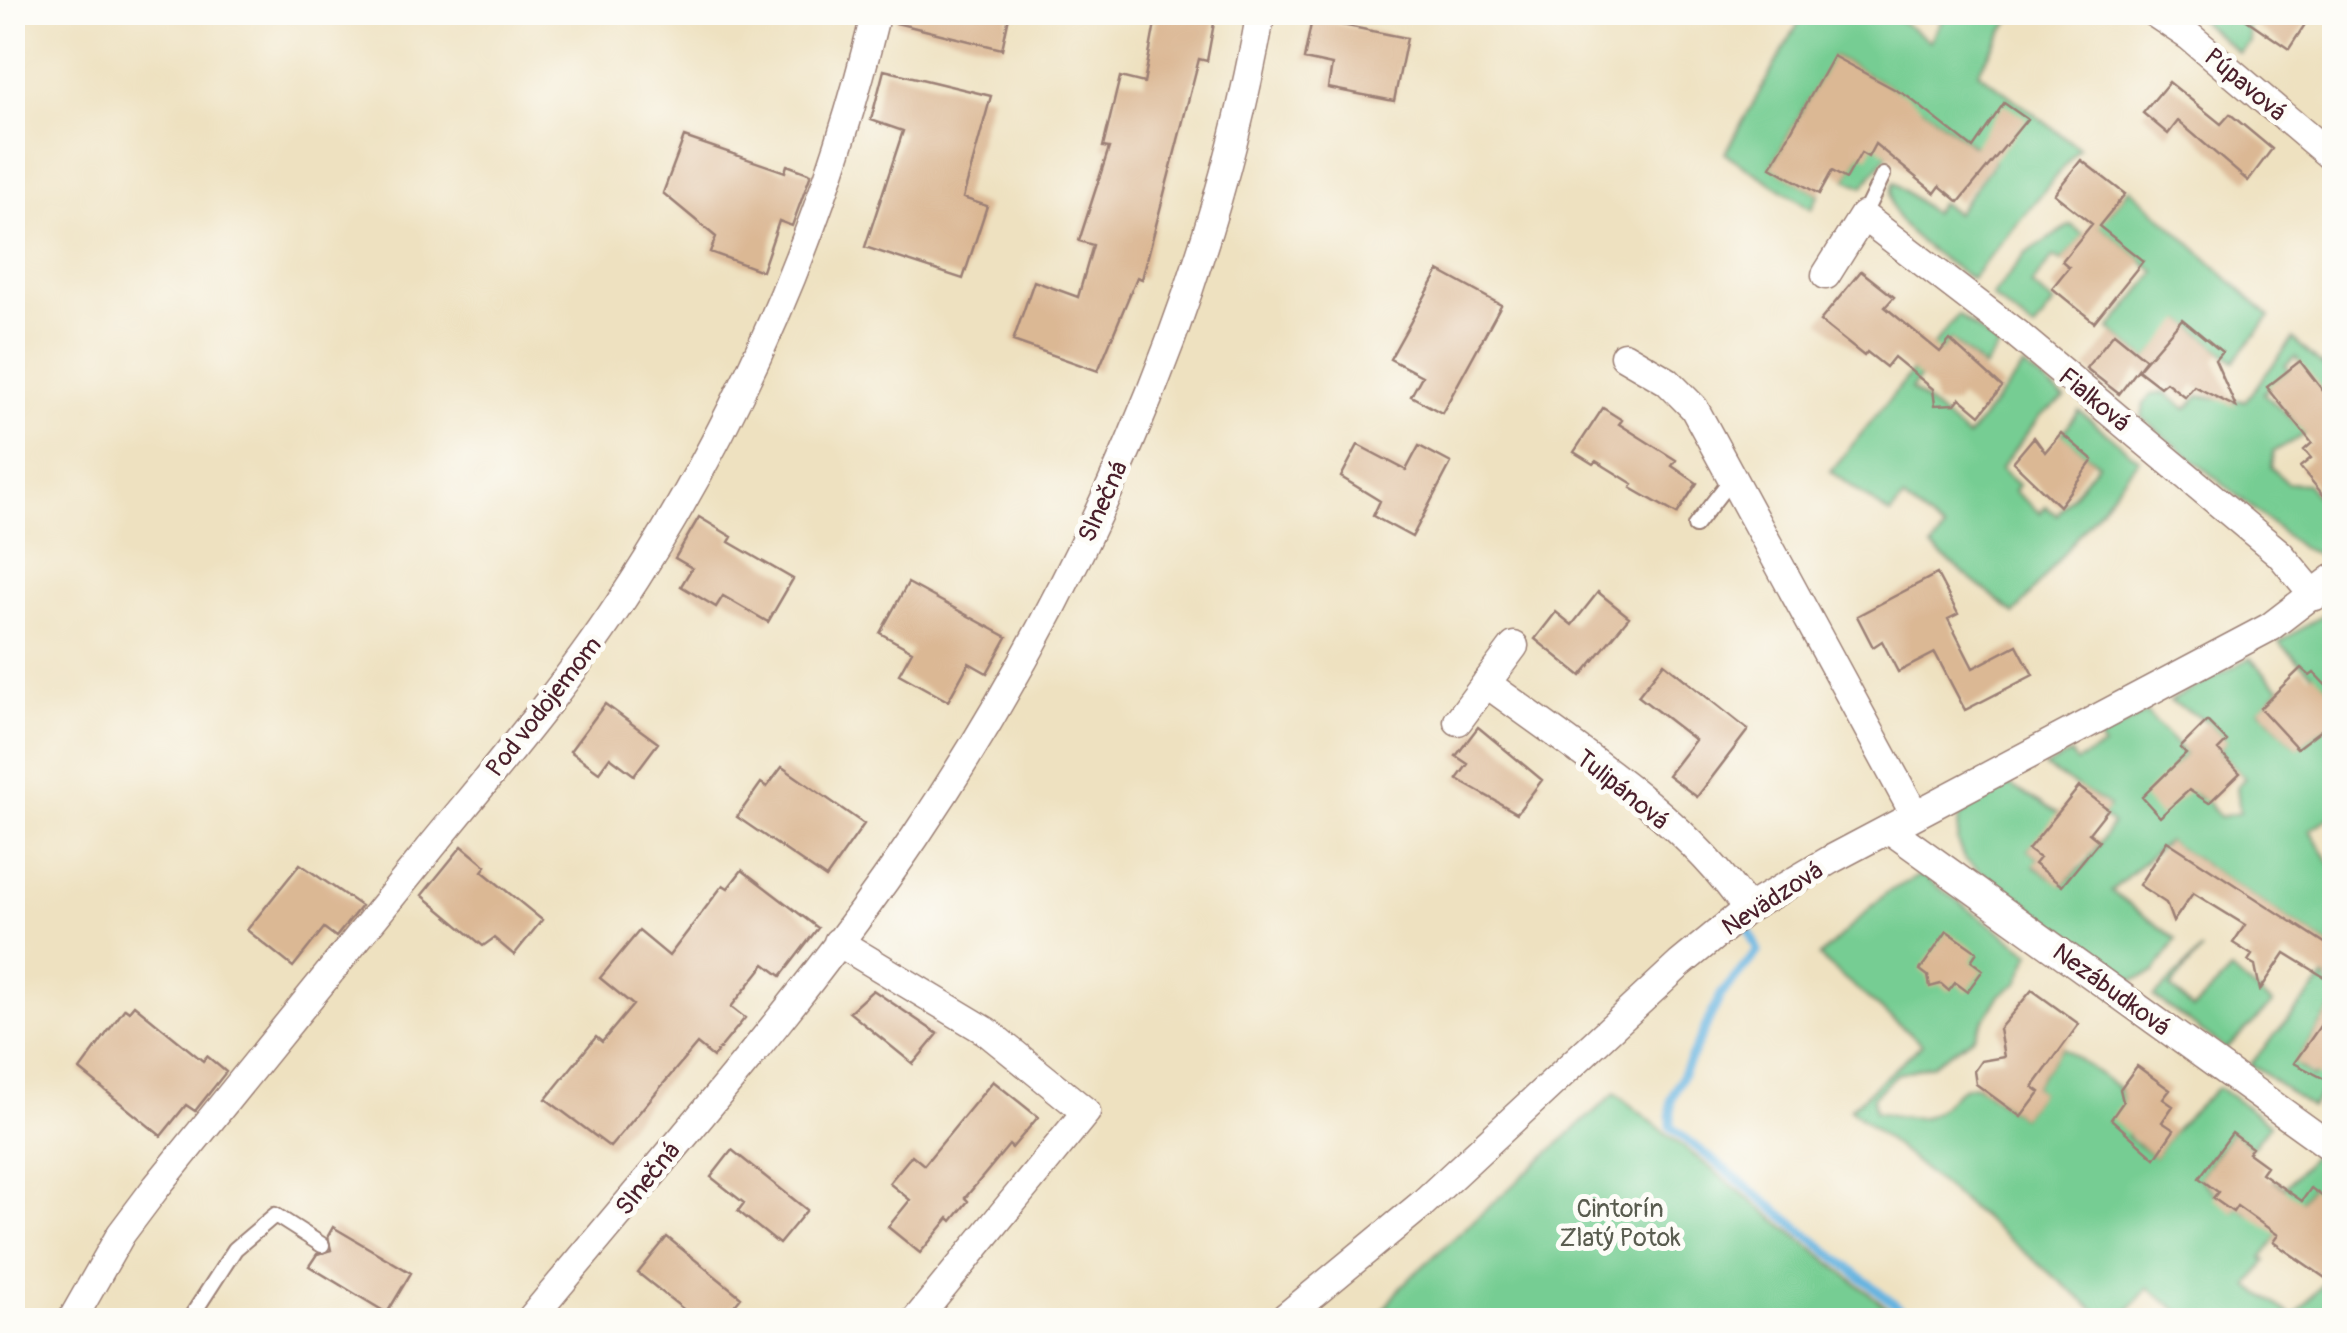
<svg xmlns="http://www.w3.org/2000/svg" width="2347" height="1333" font-family="Pangolin,sans-serif">
	<style>
		.green { fill: #76cd93; stroke: #60765f; stroke-width: 2.5 }
		.lines { fill: none; stroke-linecap: round; stroke-linejoin: round }
		.stream { stroke: #66b4e0; stroke-width: 9 }
		.building { fill: #dbb894 }
		.lane-casing { stroke: #9c8076; stroke-width: 18 }
		.street-casing { stroke: #9c8076; stroke-width: 31 }
		.lane { stroke: #fff; stroke-width: 14 }
		.street { stroke: #fff; stroke-width: 28 }
		.labels { text-anchor: middle; stroke-width: 10; stroke-linejoin: round; paint-order: stroke }
		.street-label { font-size: 25px; fill: #4a1f2b; stroke: #fdfcf7 }
		.park-label { font-size: 25px; fill: #595c4f; stroke: #fdfcf7 }
	</style>
	<rect width="100%" height="100%" fill="#fdfcf7"/>
	<filter id="ink" filterUnits="userSpaceOnUse"><feTurbulence type="fractalNoise" baseFrequency=".01" numOctaves="2"/><feDisplacementMap in="SourceGraphic" scale="20" xChannelSelector="R" yChannelSelector="G"/><feConvolveMatrix kernelMatrix="1 2 1 2 8 2 1 2 1" color-interpolation-filters="sRGB"/></filter>
	<filter id="wash" filterUnits="userSpaceOnUse"><feTurbulence type="fractalNoise" baseFrequency=".0048" numOctaves="4" result="noise"/><feDisplacementMap in="SourceGraphic" scale="40" xChannelSelector="R" yChannelSelector="G"/><feGaussianBlur stdDeviation="2.25" result="paint"/><feColorMatrix in="noise" values="0 0 0 0 0 0 0 0 0 0 0 0 0 0 0 0 0 1.4 0 .05"/><feComposite in="paint" operator="in"/></filter>
	<g filter="url(#wash)">
		<rect width="100%" height="100%" fill="#eee1c0"/>
		<path class="green" d="M1805,12L1888,13L1930,41L1946,13H2015L1978,72L2079,148L1971,279C1943,257 1876,224 1894,182L1932,213L1941,203L1956,213L1994,162L1922,108L1863,187L1846,179L1895,90L1834,56L1771,166L1819,194L1811,209L1725,153Z
			M2204,13H2235L2247,21L2250,42L2239,53L2199,20Z
			M2130,188L2270,317L2234,361L2184,321L2147,360L2110,329L2156,272L2090,219L2109,214Z
			M2071,225L2084,235L2062,261L2053,257L2031,285L2054,304L2034,330L1992,297L2025,254Z
			M1958,315L1999,347L1984,368L1950,340L1911,389L1967,437L2024,367L2065,399L2040,416L2000,469L2018,485L2014,491L2040,513L2046,507L2057,515L2098,463L2061,435L2079,411L2139,459L2015,614L1932,548L1944,531L1903,499L1890,515L1831,471Z
			M2293,339L2323,366L2334,353V413L2296,357L2285,365L2289,370L2263,393L2307,433L2273,452L2271,467L2287,483L2307,484L2334,517V553L2320,555L2301,548L2142,418L2144,404L2151,395L2165,393L2187,409L2199,396L2245,401Z
			M2334,608V694L2279,643Z
			M2250,658L2280,688L2260,709L2297,747L2334,720V823L2329,817L2310,830L2334,870V949L2167,841L2111,891L2176,939L2155,972L2131,981L1964,859L1957,841L1959,818L1973,804L2009,785L2060,814L2028,850L2039,858L2034,866L2063,885L2086,863L2112,824L2102,816L2109,806L2045,767L2071,754L2076,762L2103,747L2099,739L2146,713L2186,754L2174,766L2199,799L2203,796L2219,817L2240,813L2237,786L2245,778L2218,750L2226,741L2207,721L2170,701Z
			M1921,875L2031,953L2018,983L2000,995L1974,1036L1932,1065L1897,1074L1873,1097L1875,1112C1890,1114 1909,1120 1923,1117C1947,1112 1950,1086 1976,1085L2021,1117L2039,1092L2033,1087L2062,1047L2120,1089L2130,1132L2127,1137L2155,1157L2174,1130L2218,1087L2270,1124L2252,1148L2231,1133L2199,1178L2233,1211L2237,1206L2250,1215L2274,1181L2285,1188L2313,1155L2334,1170V1205L2310,1189L2262,1258L2266,1261L2249,1286L2294,1317L2327,1279L2334,1286V1320H2191L2148,1288L2120,1320H2107L1850,1109L1922,1044L1819,957L1886,893Z
			M2202,950L2170,988L2193,1009L2231,971L2273,1004L2226,1049L2154,997Z
			M2334,967L2326,983L2334,989V1005L2295,1062L2313,1077L2317,1072L2330,1081L2311,1107L2250,1064Z
			M1615,1093L1903,1320H1376L1401,1286Z"/>
		<g class="lines">
			<path class="stream" d="M1747,927L1758,951L1721,995L1671,1099V1127L1915,1320"/>
		</g>
		<g id="blocks">
			<path class="building" d="M897,12H1010L1002,49L896,23Z
				M1157,12H1216L1207,61L1199,59L1142,279L1137,277L1098,371L1013,341L1034,281L1078,297L1093,245L1079,241L1109,148L1103,147L1120,77L1144,83Z
				M2235,12H2313L2289,49Z
				M1312,19L1407,38L1394,101L1328,88L1332,65L1304,59Z
				M1833,56L1907,96L1973,148L2004,103L2027,119L1959,202L1940,186L1935,193L1875,144L1868,157L1861,153L1846,179L1832,171L1819,194L1771,167Z
				M884,70L991,96L963,198L987,206L963,279L865,247L903,131L871,120Z
				M2169,82L2221,124L2230,114L2272,149L2248,181L2178,121L2168,134L2143,113Z
				M684,137L785,172L787,165L811,174L792,226L779,221L762,271L710,252L716,237L663,193Z
				M2081,160L2125,194L2099,226L2143,261L2094,322L2052,288L2069,267L2062,261L2092,224L2054,194Z
				M1439,271L1501,305L1442,413L1411,396L1422,376L1390,359Z
				M1861,271L1894,297L1885,307L1940,352L1950,340L2002,387L1980,415L1960,398L1955,404L1935,405L1933,389L1894,357L1886,367L1867,352L1864,356L1820,321Z
				M2182,319L2222,352L2215,360L2236,407L2194,386L2185,397L2166,382L2160,387L2138,370Z
				M2114,333L2146,359L2119,394L2086,368Z
				M2300,361L2334,405V508L2300,467L2311,458L2304,450L2312,443L2267,387Z
				M1603,408L1622,420L1619,424L1676,460L1672,466L1697,483L1677,514L1631,488L1633,484L1596,461L1593,464L1574,452Z
				M2061,433L2093,460L2059,506L2013,462L2034,437L2045,452Z
				M1358,445L1406,470L1419,446L1451,463L1412,537L1373,516L1380,501L1341,477Z
				M699,517L732,537L729,542L793,579L768,622L723,596L716,607L681,586L692,568L675,558Z
				M1937,574L1958,614L1948,619L1973,668L2017,645L2033,675L1965,710L1935,653L1898,672L1882,641L1873,647L1857,616Z
				M908,583L1007,637L987,673L969,663L948,701L899,674L912,651L880,633Z
				M1598,592L1629,617L1581,676L1535,639L1556,612L1572,625Z
				M1664,663L1748,730L1697,797L1668,775L1695,740L1638,696Z
				M2301,668L2310,676L2314,673L2334,694V720L2297,748L2260,708Z
				M605,704L658,743L634,775L610,757L599,772L570,751Z
				M2207,721L2227,741L2218,750L2240,773L2209,803L2189,790L2160,817L2142,797L2186,754L2180,748Z
				M1478,727L1542,780L1517,813L1457,779L1468,764L1456,756Z
				M782,767L864,824L826,878L737,817L761,783L767,787Z
				M2079,787L2108,809L2089,833L2099,841L2062,886L2034,864L2039,858L2028,850Z
				M2167,841L2334,949V983L2285,953L2260,990L2255,965L2248,961L2252,955L2233,943L2245,925L2193,893L2173,922L2166,903L2139,885Z
				M462,846L486,866L482,871L542,920L514,955L494,938L483,946L422,895Z
				M300,864L361,906L336,937L324,928L293,967L247,930Z
				M742,870L818,928L781,976L765,964L731,1007L745,1018L713,1057L697,1044L610,1147L546,1099L596,1037L602,1042L633,1005L600,978L639,931L669,956L723,885L728,888Z
				M1947,931L1977,952L1971,961L1983,970L1967,992L1955,983L1949,991L1941,984L1930,987L1928,976L1920,970Z
				M873,990L938,1034L913,1064L849,1012Z
				M2032,990L2079,1024L2033,1087L2040,1092L2021,1117L1976,1084L1974,1071L1981,1061L2004,1057L1999,1029Z
				M134,1005L203,1061L207,1056L226,1072L195,1111L186,1105L161,1136L80,1070L125,1008L129,1011Z
				M2334,1006V1084L2294,1063Z
				M2137,1066L2170,1090L2163,1099L2173,1106L2162,1122L2174,1130L2155,1158L2111,1119L2123,1102L2120,1089Z
				M993,1081L1038,1117L1012,1148L1009,1145L965,1198L968,1201L952,1221L949,1218L920,1253L888,1227L910,1200L889,1183L912,1155L924,1165Z
				M2232,1133L2252,1148L2248,1153L2266,1166L2261,1173L2302,1201L2311,1188L2334,1205V1284L2273,1242L2278,1235L2237,1206L2233,1212L2213,1198L2218,1192L2199,1178Z
				M732,1150L807,1210L779,1244L738,1211L744,1203L711,1177Z
				M333,1227L411,1273L387,1313L309,1266L317,1254L331,1250L328,1236Z
				M667,1237L741,1297L722,1320H697L638,1273Z"/>
		</g>
	</g>
	<g filter="url(#ink)">
		<use href="#blocks" fill-opacity="0" stroke="#9c8076" stroke-width="2.5"/>
		<g class="lines">
			<defs>
				<path id="lane" d="M1863,216L1883,175
					M1695,526L1732,478
					M189,1320L235,1249L275,1215L322,1245"/>
				<path id="street" d="M2153,12L2189,36L2334,159
					M1826,275L1863,216L2018,335L2280,554L2315,596
					M1624,356L1667,381L1694,408L1915,815
					M1486,683C1576,749 1684,817 1747,909
					M1458,721L1514,646
					M1889,829L2334,1149
					M838,942L986,1031L1086,1112L916,1320
					M72,1320L121,1234L157,1186C247,1074 338,963 428,851C493,771 561,692 618,606C738,425 825,224 876,12
					M530,1320C660,1162 800,1007 915,837C1078,595 1210,301 1261,12
					M1282,1320L1421,1205L1680,964L1747,909L1830,860L2270,627L2334,578"/>
			</defs>
			<use href="#lane" class="lane-casing"/>
			<use href="#street" class="street-casing"/>
			<use href="#lane" class="lane"/>
			<use href="#street" class="street"/>
		</g>
	</g>
	<g class="labels">
		<g class="street-label">
			<text transform="translate(2246 84) rotate(40)" y="9">Púpavová</text>
			<text transform="translate(2095 399) rotate(40)" y="9">Fialková</text>
			<text transform="translate(1102 501) rotate(-66)" y="9">Slnečná</text>
			<text transform="translate(543 706) rotate(-52)" y="9">Pod vodojemom</text>
			<text transform="translate(1623 789) rotate(39)" y="9">Tulipánová</text>
			<text transform="translate(1772 898) rotate(-33)" y="9">Nevädzová</text>
			<text transform="translate(2112 989) rotate(36)" y="9">Nezábudková</text>
			<text transform="translate(647 1178) rotate(-51)" y="9">Slnečná</text>
		</g>
		<g class="park-label">
			<text x="1620" y="1217">Cintorín<tspan x="1620" dy="29">Zlatý Potok</tspan></text>
		</g>
	</g>
	<rect width="2347" height="1333" fill="none" stroke="#fdfcf7" stroke-width="50"/>
</svg>
